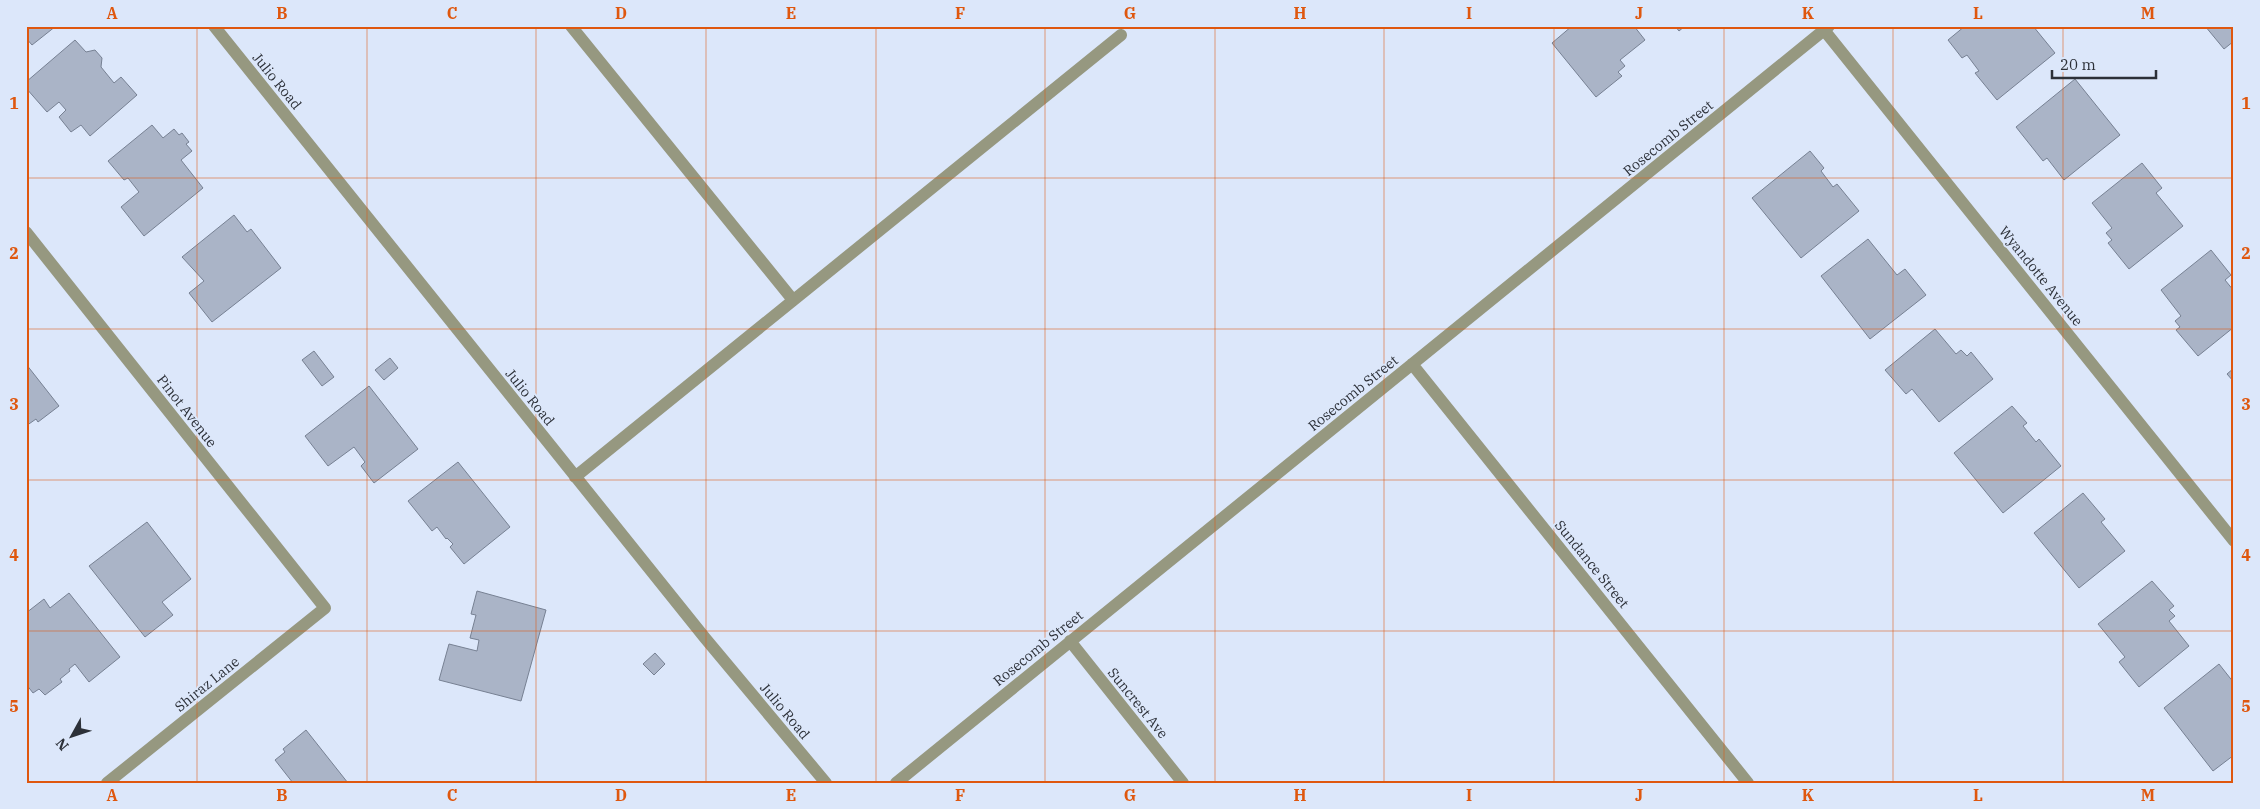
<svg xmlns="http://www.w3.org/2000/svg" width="2260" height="809" font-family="'IBM Plex Serif',serif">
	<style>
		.building { fill: #aab4c7; stroke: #778193 }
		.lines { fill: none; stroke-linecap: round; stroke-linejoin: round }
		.street { stroke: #969880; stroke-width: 12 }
		.grid { fill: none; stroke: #df570e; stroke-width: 1; stroke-opacity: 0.55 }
		.labels { text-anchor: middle; stroke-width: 4; stroke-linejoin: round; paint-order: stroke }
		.street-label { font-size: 14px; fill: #2c3038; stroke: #dce7fa }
		.neatline { fill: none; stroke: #df570e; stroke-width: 2 }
		.grid-label { font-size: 16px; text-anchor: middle; font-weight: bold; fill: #df570e }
	</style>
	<rect width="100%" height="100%" fill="#dce7fa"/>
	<path class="building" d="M26,26H56L32,45L26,38Z
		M1572,26H1634L1645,40L1620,60L1625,66L1618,72L1622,76L1596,97L1552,43Z
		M1675,26H1685L1679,31Z
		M1965,26H2033L2055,53L1997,100L1975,73L1979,71L1967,55L1962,58L1948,40Z
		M2205,26H2234V41L2224,49Z
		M75,40L86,52L95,50L102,58L101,67L114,83L121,77L137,95L90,136L81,125L71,132L59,117L66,110L59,102L47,112L26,88V82Z
		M2075,79L2120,135L2064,180L2047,158L2043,161L2016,127Z
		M152,125L163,138L174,129L179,135L182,133L189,142L186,144L192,151L181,160L203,188L144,236L121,207L139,192L128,178L124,180L108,161Z
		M1810,151L1824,168L1821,171L1833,187L1837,184L1859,211L1801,258L1752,198Z
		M2142,163L2162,188L2156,193L2183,226L2129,269L2108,243L2112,240L2106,233L2112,228L2092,203Z
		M234,215L247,232L251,229L281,268L212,322L189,293L204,281L182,257Z
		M1868,239L1897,275L1905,269L1926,295L1870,339L1821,276Z
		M2211,250L2231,275L2225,280L2234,291V327L2198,356L2176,330L2180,327L2175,321L2181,316L2161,290Z
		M1935,329L1956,354L1961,350L1967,356L1971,352L1993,379L1939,422L1912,389L1906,394L1885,370Z
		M314,351L334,377L322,386L302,360Z
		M390,358L398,368L384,380L375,370Z
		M26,364L59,406L38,422L36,419L26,426Z
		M2234,368V382L2227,374Z
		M369,386L418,449L374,483L361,466L365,462L354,447L328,466L305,436Z
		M2012,406L2027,423L2023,426L2036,442L2039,439L2061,466L2003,513L1954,453Z
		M458,462L510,527L464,564L450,547L453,544L447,538L446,539L437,527L432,531L408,501Z
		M2083,493L2105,519L2101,522L2125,551L2079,588L2034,533Z
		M147,522L191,579L162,602L173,615L145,637L89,566Z
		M2152,581L2174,606L2169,610L2175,616L2169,621L2189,646L2139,687L2119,662L2125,657L2098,624Z
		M477,591L546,610L521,701L439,680L449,644L477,651L479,640L470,638L476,615L471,614Z
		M69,593L120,657L89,682L75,664L69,669L70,671L60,679L62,682L45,695L39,689L33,693L26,684V613L44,599L50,608Z
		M655,653L665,664L654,675L643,664Z
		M2219,664L2234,683V694L2231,697L2234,700V755L2213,771L2164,708Z
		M306,730L348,783H293L275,760L285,752L283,749Z"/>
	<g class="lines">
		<path class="street" d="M214,26L705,638L826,783
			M571,26L793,300
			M1824,30L2234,541
			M26,232L325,608L107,783
			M1412,364L1748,783
			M575,477L1121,35
			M1070,641L1183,783
			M896,783L1829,26"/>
	</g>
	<path class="grid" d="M197,26V783M367,26V783M536,26V783M706,26V783M876,26V783M1045,26V783M1215,26V783M1384,26V783M1554,26V783M1724,26V783M1893,26V783M2063,26V783M26,178H2234M26,329H2234M26,480H2234M26,631H2234"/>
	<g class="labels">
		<g class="street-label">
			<text transform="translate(277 81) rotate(51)" y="5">Julio Road</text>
			<text transform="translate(1668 138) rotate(-39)" y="5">Rosecomb Street</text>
			<text transform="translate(2041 276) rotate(51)" y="5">Wyandotte Avenue</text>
			<text transform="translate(1353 393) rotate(-39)" y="5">Rosecomb Street</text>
			<text transform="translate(530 397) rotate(51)" y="5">Julio Road</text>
			<text transform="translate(187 411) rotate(52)" y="5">Pinot Avenue</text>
			<text transform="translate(1592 564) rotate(51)" y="5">Sundance Street</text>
			<text transform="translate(1038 648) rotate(-39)" y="5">Rosecomb Street</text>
			<text transform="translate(207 684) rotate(-39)" y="5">Shiraz Lane</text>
			<text transform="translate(1138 703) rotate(51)" y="5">Suncrest Ave</text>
			<text transform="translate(785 711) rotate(50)" y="5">Julio Road</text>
		</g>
	</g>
	<rect width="2260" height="809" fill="none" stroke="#dce7fa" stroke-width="55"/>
	<g transform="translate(72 736) rotate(230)" stroke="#dce7fa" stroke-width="4" paint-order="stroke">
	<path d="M0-4L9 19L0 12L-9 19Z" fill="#2c3038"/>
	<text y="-8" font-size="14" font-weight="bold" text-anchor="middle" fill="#2c3038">N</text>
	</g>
	<path d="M2052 70v8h104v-8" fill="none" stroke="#2c3038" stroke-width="2.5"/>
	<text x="2060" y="70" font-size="15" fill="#2c3038" stroke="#dce7fa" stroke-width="4" paint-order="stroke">20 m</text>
	<rect x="28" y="28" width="2204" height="754" class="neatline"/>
	<g class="grid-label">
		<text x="112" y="19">A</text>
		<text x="282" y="19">B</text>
		<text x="452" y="19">C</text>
		<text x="621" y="19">D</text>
		<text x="791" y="19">E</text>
		<text x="960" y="19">F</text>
		<text x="1130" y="19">G</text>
		<text x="1300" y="19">H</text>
		<text x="1469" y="19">I</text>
		<text x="1639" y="19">J</text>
		<text x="1808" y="19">K</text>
		<text x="1978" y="19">L</text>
		<text x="2148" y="19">M</text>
		<text x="14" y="109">1</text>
		<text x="2246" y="109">1</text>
		<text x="14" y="259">2</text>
		<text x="2246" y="259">2</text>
		<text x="14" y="410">3</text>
		<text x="2246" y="410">3</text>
		<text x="14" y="561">4</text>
		<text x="2246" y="561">4</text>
		<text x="14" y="712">5</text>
		<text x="2246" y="712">5</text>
		<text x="112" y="801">A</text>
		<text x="282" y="801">B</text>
		<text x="452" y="801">C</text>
		<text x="621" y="801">D</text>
		<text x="791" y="801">E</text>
		<text x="960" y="801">F</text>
		<text x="1130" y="801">G</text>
		<text x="1300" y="801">H</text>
		<text x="1469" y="801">I</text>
		<text x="1639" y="801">J</text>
		<text x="1808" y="801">K</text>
		<text x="1978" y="801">L</text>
		<text x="2148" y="801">M</text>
	</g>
</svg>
